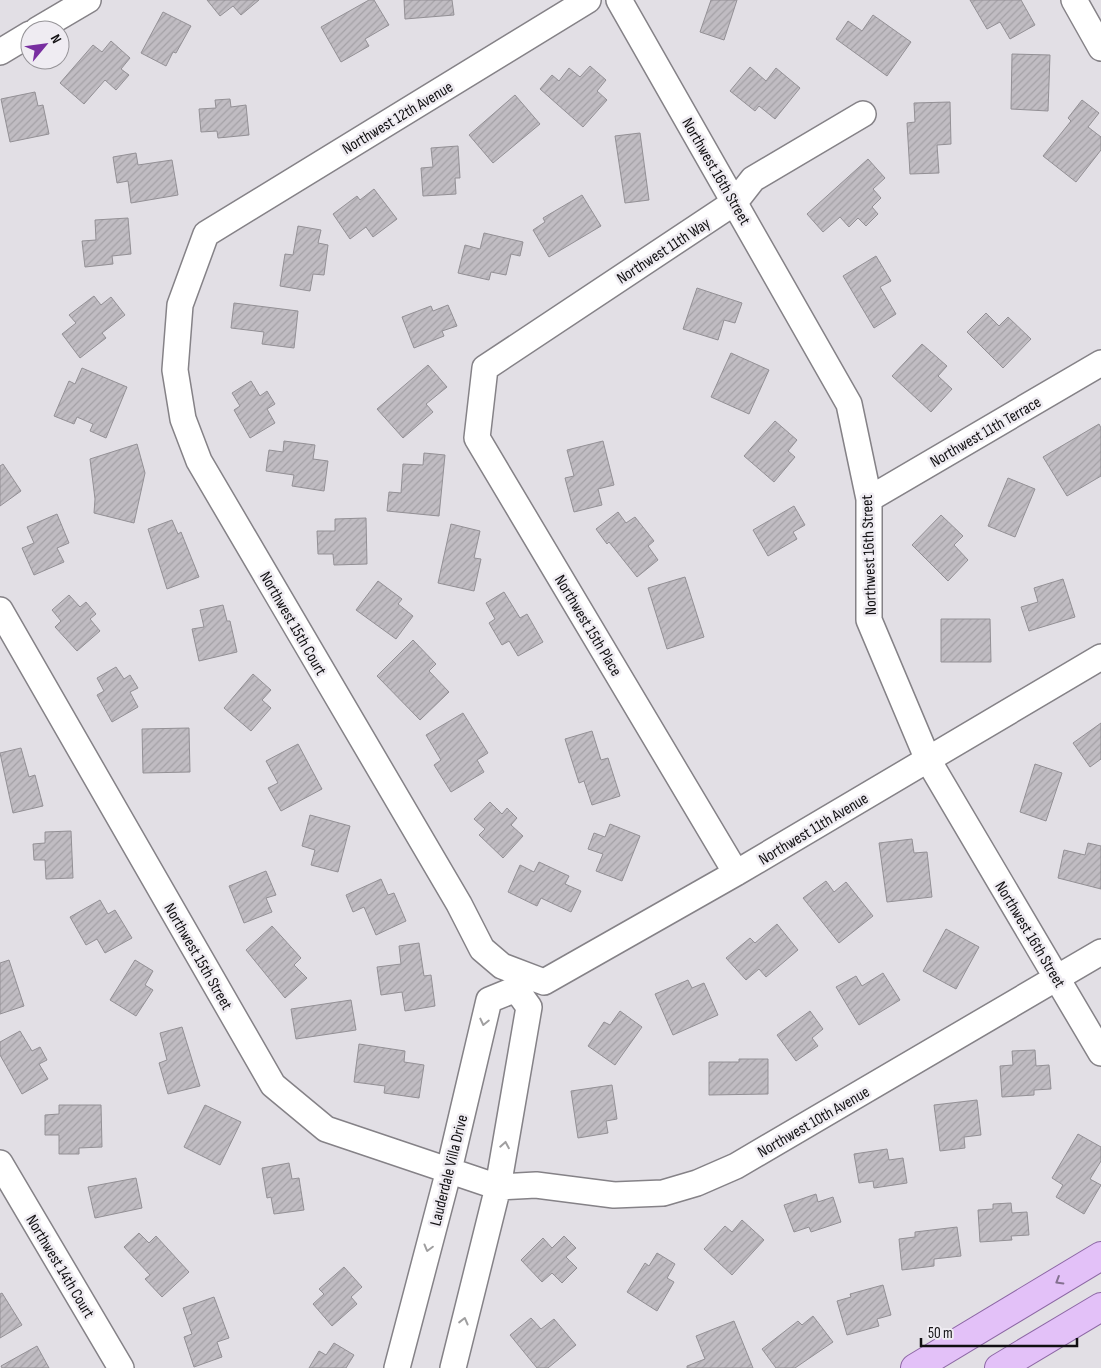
<svg xmlns="http://www.w3.org/2000/svg" width="1101" height="1368" font-family="'Sofia Sans Condensed',sans-serif">
	<style>
		.building { fill: url(#building-hatch); stroke: #939095 }
		.lines { fill: none; stroke-linecap: round; stroke-linejoin: round }
		.minor-casing { stroke: #858287; stroke-width: 28 }
		.major-casing { stroke: #8d68a5; stroke-width: 30 }
		.minor { stroke: #fff; stroke-width: 25 }
		.major { stroke: #e3c1f8; stroke-width: 28 }
		.oneway { stroke: #a09fa0 }
		.oneway2 { stroke: #847190 }
		.labels { text-anchor: middle; stroke-width: 5; stroke-linejoin: round; paint-order: stroke }
		.street-label { font-size: 16px; fill: #111012; stroke: #efecf2 }
	</style>
	<defs>
		<pattern id="building-hatch" width="6" height="6" patternUnits="userSpaceOnUse" patternTransform="scale(1.25)"><rect width="6" height="6" fill="#c0bcc2"/><path d="M-1 1l2-2M0 6l6-6M5 7l2-2" fill="none" stroke="#a4a1a6"/></pattern>
	</defs>
	<rect width="100%" height="100%" fill="#e2dfe5"/>
	<path class="building" d="M207,0H259L241,15L233,6L220,16Z
		M369,0H374L389,25L365,39L369,46L341,62L321,27Z
		M404,0H452L454,15L405,19Z
		M711,0H737L724,40L700,32Z
		M970,0H1021L1035,25L1010,39L1000,22L987,29Z
		M163,12L191,26L176,53L173,52L166,66L141,53Z
		M873,15L911,42L887,76L836,39L848,21L862,31Z
		M111,41L130,58L121,69L129,75L116,90L105,80L84,104L60,83L93,45L102,52Z
		M1012,54L1050,55L1048,111L1011,109Z
		M590,66L606,80L597,91L607,100L583,127L540,89L552,75L559,81L569,68L580,77Z
		M750,67L766,81L776,68L800,88L775,119L759,106L755,111L730,91Z
		M35,92L38,106L43,105L49,134L10,142L1,99Z
		M515,95L540,124L493,163L469,135Z
		M230,99L231,107L246,105L249,135L218,138L217,131L201,132L199,109L216,108L215,100Z
		M1082,100L1099,113L1088,127L1101,137V150L1076,182L1043,156L1071,121L1068,118Z
		M950,102L951,144L937,145L939,173L910,174L907,123L915,122L914,103Z
		M640,133L649,200L625,203L615,136Z
		M458,146L460,178H455L456,194L423,196L421,168L433,167L431,148Z
		M136,153L138,165L172,160L178,195L131,203L128,181L117,183L113,157Z
		M868,159L885,178L873,189L881,198L872,207L878,214L866,226L858,218L849,227L840,217L823,232L807,214Z
		M374,189L397,219L373,237L366,227L350,239L333,214L357,196L360,200Z
		M582,195L601,226L549,257L533,230L545,222L543,218Z
		M128,218L131,254L112,256L113,264L85,267L82,241L96,240L95,220Z
		M298,226L321,230L318,243L328,245L324,275L313,274L310,291L280,286L285,254L293,255Z
		M484,233L523,242L520,256L511,254L506,275L491,272L489,280L458,273L465,245L480,249Z
		M876,256L891,281L880,287L896,314L874,328L843,276Z
		M697,288L742,303L735,323L724,320L718,340L683,329Z
		M94,296L101,305L111,297L125,315L102,333L106,338L80,358L62,334L76,323L69,315Z
		M234,303L298,311L294,348L262,344L264,332L231,328Z
		M448,305L457,326L442,331L444,336L414,348L402,317L431,306L433,311Z
		M986,313L999,326L1008,317L1031,339L1003,368L967,332Z
		M922,344L947,366L938,376L952,389L931,412L892,376Z
		M731,353L769,370L749,414L711,397Z
		M428,365L447,387L426,404L433,412L403,438L377,409Z
		M82,368L127,387L106,438L90,431L93,424L77,417L74,424L54,416L69,381L75,384Z
		M251,381L260,396L267,391L275,404L267,409L275,423L250,438L234,410L240,406L232,393Z
		M775,421L797,440L788,451L795,457L774,482L744,456Z
		M1099,424L1101,428V476L1067,496L1043,457Z
		M284,441L315,445L313,459L328,461L324,491L292,486L294,475L266,471L269,450L283,452Z
		M603,441L614,485L598,489L602,505L574,512L565,478L574,476L567,450Z
		M137,444L145,473L134,523L94,513L95,499L90,459Z
		M424,453L445,455L439,516L387,511L389,492L401,493L403,464L423,465Z
		M3,464L21,491L0,506V466Z
		M1008,478L1035,489L1015,537L988,526Z
		M794,506L805,525L793,532L797,539L768,556L753,530Z
		M618,512L626,523L635,517L654,541L648,546L658,560L637,577L609,542L607,544L596,529Z
		M57,514L69,543L57,548L64,562L34,575L22,548L34,543L27,527Z
		M941,515L963,536L954,545L968,560L948,581L912,545Z
		M366,518L367,564L334,565L333,554H318L317,531H335V519Z
		M172,520L178,534L181,532L199,577L167,589L148,529Z
		M451,524L480,531L474,558L481,559L474,591L438,583Z
		M685,577L704,637L667,649L648,588Z
		M1063,579L1075,617L1029,631L1021,607L1038,602L1034,588Z
		M378,581L402,599L398,604L413,616L396,639L356,610Z
		M504,592L520,618L527,614L543,642L518,656L509,641L502,645L489,623L495,619L486,603Z
		M69,595L80,607L86,602L96,614L90,619L100,631L77,651L55,627L61,621L52,610Z
		M223,605L227,621H230L237,652L199,661L192,629L204,627L200,610Z
		M941,619H990L991,662H941Z
		M413,640L436,664L429,671L449,692L420,720L377,676Z
		M116,667L124,679L130,675L138,688L130,692L138,707L112,722L97,695L104,691L97,678Z
		M253,674L271,690L262,700L271,708L251,731L224,708Z
		M463,713L488,753L477,760L484,772L451,792L434,765L441,760L426,735Z
		M1101,723V759L1090,767L1073,743Z
		M189,728L190,772L143,773L142,729Z
		M592,731L601,760L608,758L620,796L592,805L584,781L579,783L565,739Z
		M298,744L322,789L281,811L268,788L278,783L266,761Z
		M21,748L29,777L35,775L43,806L13,813L0,753Z
		M1035,764L1062,773L1046,821L1020,812Z
		M490,802L502,814L507,808L517,818L511,825L523,836L503,858L479,835L485,829L474,819Z
		M310,815L350,826L338,872L311,865L315,850L302,846Z
		M610,824L640,836L622,881L596,871L603,854L588,849L594,833L605,837Z
		M71,831L73,878L46,879L45,860H34L33,844L45,843V832Z
		M912,839L914,853L927,852L932,897L887,902L879,843Z
		M1088,843L1101,846V889L1058,878L1064,850L1085,855Z
		M539,862L569,876L565,884L581,891L571,912L541,898L537,906L508,892L520,865L534,872Z
		M266,871L276,895L266,898L272,912L244,923L229,886Z
		M381,879L388,895L394,893L406,921L376,935L364,907L353,912L346,895Z
		M826,881L834,892L846,882L873,916L839,943L803,898Z
		M100,900L108,914L115,910L132,938L105,953L97,939L86,945L70,917Z
		M777,924L798,950L766,977L759,969L746,980L726,958L750,938L755,943Z
		M272,926L301,958L294,965L307,978L285,998L246,950Z
		M946,929L979,947L956,989L923,971Z
		M419,943L424,976L431,975L435,1006L405,1011L402,992L381,995L377,967L401,964L399,946Z
		M9,960L24,1006L0,1014V963Z
		M135,960L153,971L145,985L153,990L136,1016L110,1000Z
		M883,973L900,1000L859,1025L836,987L856,976L862,986Z
		M688,980L692,988L704,983L718,1015L673,1035L655,994Z
		M351,1000L356,1030L296,1039L291,1009Z
		M620,1011L642,1027L615,1065L588,1046L604,1022L610,1025Z
		M810,1011L823,1029L812,1038L818,1046L796,1061L777,1035Z
		M182,1027L200,1086L168,1094L159,1063L167,1060L160,1033Z
		M20,1031L32,1051L40,1047L47,1060L39,1064L48,1079L22,1094L0,1055V1042Z
		M359,1044L405,1051L404,1062L424,1065L419,1098L384,1093L385,1086L354,1082Z
		M1035,1050L1036,1066L1049,1065L1051,1089L1034,1090V1095L1002,1097L1000,1066L1013,1065L1012,1051Z
		M739,1059H768V1094L709,1095V1062H739Z
		M612,1085L617,1119L606,1121L608,1133L578,1138L571,1091Z
		M977,1100L981,1135L964,1137L965,1148L940,1151L934,1105Z
		M59,1105H101L102,1147L79,1148V1154H59V1135H45V1115L59,1114Z
		M205,1105L241,1122L220,1165L184,1147Z
		M1078,1134L1101,1147V1161L1090,1179L1101,1185L1084,1214L1056,1197L1063,1185L1052,1178Z
		M887,1149L889,1160L903,1158L907,1183L874,1188L873,1181L859,1183L854,1154Z
		M289,1163L292,1179L299,1178L304,1210L274,1214L271,1197L267,1198L262,1168Z
		M136,1178L142,1208L95,1218L88,1187Z
		M816,1194L818,1202L833,1197L841,1222L811,1232L809,1227L794,1232L784,1205Z
		M1011,1203L1012,1213L1027,1212L1029,1235L1011,1236L1012,1240L980,1242L978,1210L993,1209V1204Z
		M742,1220L764,1240L732,1275L704,1249L725,1226L732,1232Z
		M957,1227L961,1256L934,1259V1266L902,1270L899,1239L915,1237V1232Z
		M139,1233L149,1243L156,1236L189,1272L162,1297L145,1279L150,1275L124,1247Z
		M564,1236L576,1248L566,1257L577,1268L562,1283L552,1273L542,1282L521,1260L543,1238L552,1248Z
		M657,1253L675,1264L667,1278L674,1282L657,1311L627,1292L645,1263L649,1266Z
		M344,1267L362,1287L351,1297L357,1304L332,1326L313,1304L324,1294L319,1289Z
		M883,1285L891,1315L877,1319L879,1326L847,1335L837,1301L851,1297L850,1294Z
		M2,1293L22,1325L0,1338V1294Z
		M214,1297L229,1338L217,1342L222,1357L194,1367L184,1337L192,1334L183,1308Z
		M813,1316L833,1342L795,1368H776L762,1349L798,1321L802,1325Z
		M531,1318L541,1329L554,1319L576,1345L548,1368H537L510,1335Z
		M734,1321L753,1368H687V1366L705,1359L696,1336Z
		M334,1343L354,1355L346,1368H309L319,1351L326,1355Z
		M37,1346L49,1368H2L1,1366Z"/>
	<g class="lines">
		<defs>
			<path id="minor" d="M588,0L206,234L180,305L175,370L183,419L199,461L459,904L482,949L502,966L544,982L736,873L1101,657
				M619,0L849,404L869,499V620L928,760L1101,1053
				M1074,0L1101,48
				M37,30L88,0
				M0,52L30,34
				M869,499L1101,363
				M0,610L273,1085L326,1129L498,1187L536,1185L614,1195L663,1193L697,1183L736,1166L1101,952
				M736,873L477,438L485,368L735,202L753,179L863,114
				M0,1163L121,1368
				M397,1368L449,1170L489,1000L516,989L529,1007L498,1187L453,1368"/>
			<path id="major" d="M915,1368L1101,1256
				M999,1368L1101,1307"/>
		</defs>
		<use href="#minor" class="minor-casing"/>
		<use href="#major" class="major-casing"/>
		<use href="#minor" class="minor"/>
		<use href="#major" class="major"/>
	</g>
	<defs><path id="oneway-chevron" d="M-2-3.5L2.5 0L-2 3.5" fill="none" stroke-width="1.6" stroke-linecap="round" stroke-linejoin="round" transform="scale(1.25)"/></defs>
	<g class="oneway">
		<use href="#oneway-chevron" transform="translate(484 1022) rotate(103)"/>
		<use href="#oneway-chevron" transform="translate(505 1145) rotate(-80)"/>
		<use href="#oneway-chevron" transform="translate(428 1248) rotate(105)"/>
		<use href="#oneway-chevron" transform="translate(464 1321) rotate(-76)"/>
	</g>
	<use class="oneway2" href="#oneway-chevron" transform="translate(1059 1281) rotate(149)"/>
	<g class="labels">
		<g class="street-label">
			<text transform="translate(397 117) rotate(-31)" y="6">Northwest 12th Avenue</text>
			<text transform="translate(717 171) rotate(60)" y="6">Northwest 16th Street</text>
			<text transform="translate(663 250) rotate(-33)" y="6">Northwest 11th Way</text>
			<text transform="translate(985 431) rotate(-30)" y="6">Northwest 11th Terrace</text>
			<text transform="translate(868 555) rotate(-92)" y="6">Northwest 16th Street</text>
			<text transform="translate(294 623) rotate(60)" y="6">Northwest 15th Court</text>
			<text transform="translate(589 625) rotate(59)" y="6">Northwest 15th Place</text>
			<text transform="translate(813 828) rotate(-31)" y="6">Northwest 11th Avenue</text>
			<text transform="translate(1031 934) rotate(59)" y="6">Northwest 16th Street</text>
			<text transform="translate(199 956) rotate(60)" y="6">Northwest 15th Street</text>
			<text transform="translate(813 1121) rotate(-30)" y="6">Northwest 10th Avenue</text>
			<text transform="translate(448 1170) rotate(-76)" y="6">Lauderdale Villa Drive</text>
			<text transform="translate(61 1266) rotate(59)" y="6">Northwest 14th Court</text>
		</g>
	</g>
	<g transform="translate(45 45) rotate(61)"><circle r="24" fill="#efecf2" stroke="#969498"/>
	<path d="M0-4L9 19L0 12L-9 19Z" fill="#782ea0"/>
	<text y="-8" font-size="14" font-weight="bold" text-anchor="middle" fill="#111012">N</text>
	</g>
	<path d="M921 1338v8h156v-8" fill="none" stroke="#111012" stroke-width="2.5"/>
	<text x="928" y="1338" font-size="15" fill="#111012" stroke="#efecf2" stroke-width="4" paint-order="stroke">50 m</text>
</svg>
